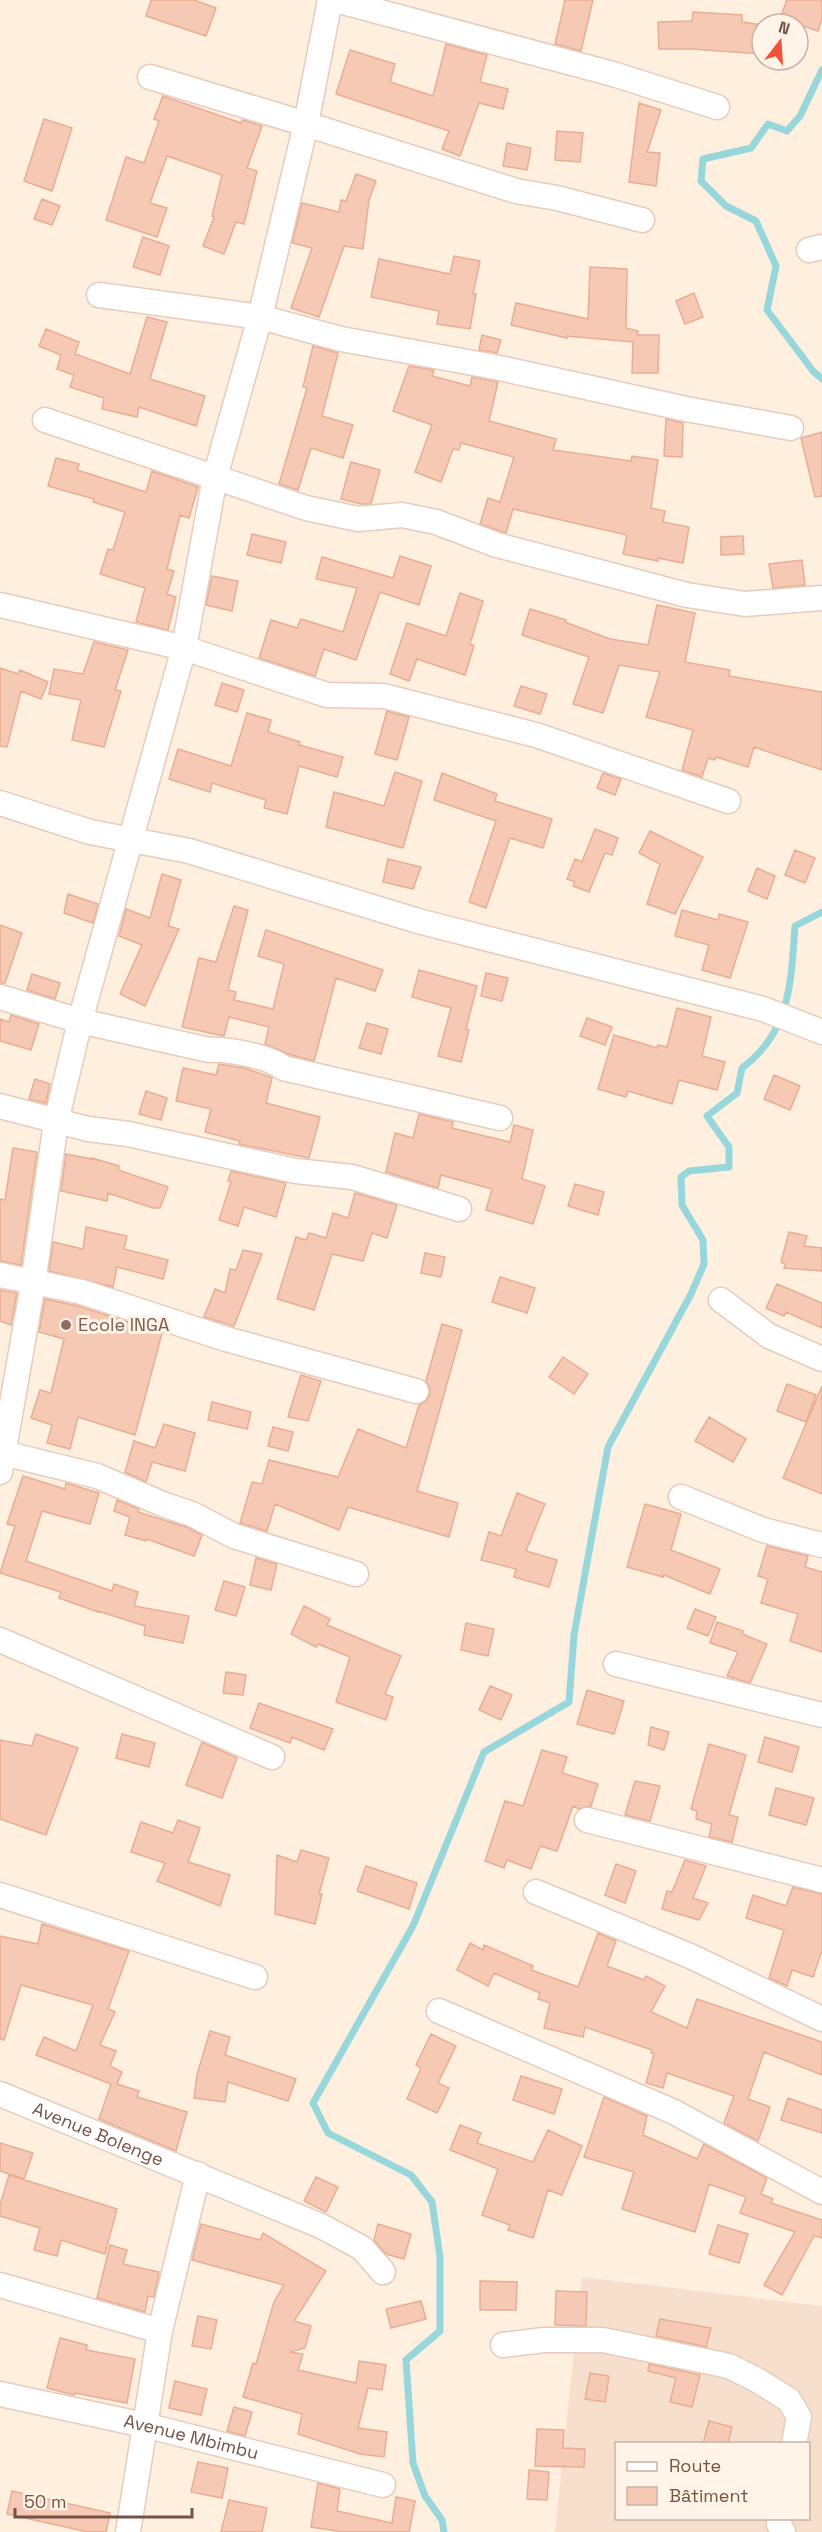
<svg xmlns="http://www.w3.org/2000/svg" width="822" height="2532" font-family="'Space Grotesk',sans-serif">
	<style>
		.residential { fill: #f6e0cd; fill-rule: evenodd }
		.lines { fill: none; stroke-linecap: round; stroke-linejoin: round }
		.stream { stroke: #97d7dc; stroke-width: 7 }
		.building { fill: #f6c9b4; stroke: #eaad93; stroke-width: 1.5 }
		.minor-casing { stroke: #e5ccbd; stroke-width: 27 }
		.minor { stroke: #fff; stroke-width: 24 }
		.education-dot { fill: #8d6e63; stroke: #fff4e7; stroke-width: 2 }
		.labels { text-anchor: middle; stroke-width: 6; stroke-linejoin: round; paint-order: stroke }
		.education-label { font-size: 18px; fill: #785e54; stroke: #fff4e7; text-anchor: start }
		.street-label { font-size: 18px; fill: #765245; stroke: #fff4e7 }
	</style>
	<rect width="100%" height="100%" fill="#feefdf"/>
	<path class="residential" d="M582,2277L822,2306V2532H555ZM616,2444H808V2518H616Z"/>
	<g class="lines">
		<path class="stream" d="M822,70L800,116L787,131L768,124L751,148L703,159L701,181L726,206L756,221L776,266L767,310L813,371L822,379
			M444,2532L442,2520L425,2496L413,2463L406,2360L440,2331V2257L432,2202L411,2175L328,2133L313,2103L413,1926L484,1752L569,1702L574,1635L608,1447L691,1294L704,1264L703,1240L682,1205L681,1177L689,1171L729,1167V1147L707,1116L737,1093L742,1068C791,1032 791,981 795,926L822,912"/>
	</g>
	<path class="building" d="M151,0H194L216,8L206,36L146,16Z
		M565,0H593L581,51L555,44Z
		M787,0H822V19L818,31L780,18Z
		M693,12L742,15V22L762,25V54L691,49H659L658,22L692,21Z
		M446,44L487,55L480,82L508,89L503,109L479,103L460,156L442,149L449,131L336,94L350,50L395,64L390,82L433,96Z
		M163,96L241,123L243,120L262,126L247,168L257,171L244,224L236,222L224,254L203,246L214,217L212,216L222,175L167,156L150,203L167,208L157,237L106,220L126,157L144,163L159,121L154,119Z
		M639,103L661,110L647,152L660,153L656,186L629,182Z
		M44,119L72,128L52,191L24,181Z
		M557,131L583,133L580,162L555,160Z
		M507,143L531,148L527,170L503,166Z
		M356,174L376,181L369,200L363,249L344,246L319,317L291,308L312,248L292,243L302,203L339,212L341,200L346,201Z
		M42,199L60,206L52,225L34,219Z
		M143,237L169,246L160,275L133,267Z
		M454,256L480,261L473,294H476L470,329L437,324L439,311L371,297L379,259L450,274Z
		M590,267L627,269L626,328L638,331L637,335H659L658,373H632L633,342L567,336V338L511,325L516,303L588,319Z
		M694,293L703,317L685,324L676,301Z
		M147,317L167,322L150,379L205,396L196,426L139,407L137,417L102,409L104,398L70,387L74,375L57,369L61,355L39,346L46,329L79,342L75,354L130,374Z
		M482,335L501,340L497,353L479,350Z
		M313,346L338,353L322,416L353,425L343,458L311,448L298,490L279,484L307,388L303,387Z
		M409,366L434,370L432,376L470,386L472,377L498,382L489,421L556,439L553,450L631,461L632,456L658,460L651,508L665,511L663,522L689,527L683,563L658,558V561L623,554L627,535L513,509L506,533L480,524L488,498L500,502L514,457L461,443L459,450L453,449L441,482L415,472L432,425L393,411Z
		M666,419L683,423L682,457L664,456Z
		M822,432V496L815,497L801,438Z
		M56,458L79,464L77,470L146,492L152,471L198,487L189,518L180,515L167,569L174,571L167,594L176,597L168,630L136,622L145,588L100,574L108,549L113,550L125,512L93,502L94,499L48,486Z
		M351,462L380,470L371,504H361L341,499Z
		M252,534L286,542L281,563L247,555Z
		M743,536L744,554L721,555V537Z
		M400,556L431,566L419,605L380,592L356,660L324,649L315,676L259,658L271,620L297,628L301,619L343,632L357,588L316,579L322,557L393,578Z
		M802,560L805,585L773,588L769,564Z
		M212,576L238,581L232,611L206,605Z
		M460,593L483,601L470,644L474,646L465,675L417,659L409,681L390,674L407,623L446,636Z
		M657,605L695,613L685,662L730,670L729,676L822,692V770L754,747L748,767L716,757L715,760L708,758L702,777L682,770L693,730L646,717L660,672L619,665L603,713L573,704L589,657L522,635L530,609L566,620L565,622L610,639L648,645Z
		M94,642L128,650L115,690L121,691L104,747L72,740L81,700L49,694L54,669L83,674Z
		M0,668L18,674L20,670L48,682L41,699L21,691L7,747L0,746Z
		M222,683L244,690L237,712L215,705Z
		M521,686L547,694L540,714L514,706Z
		M387,711L409,717L397,760L375,754Z
		M247,713L271,720L268,732L300,742L299,745L343,757L337,777L299,766L287,814L264,808L266,800L212,783L210,792L169,779L178,749L231,766Z
		M395,772L422,781L403,848L326,827L334,792L384,806Z
		M442,773L497,794L495,801L552,819L543,848L510,838L486,908L469,902L496,821L434,800Z
		M603,773L621,779L615,795L597,788Z
		M595,829L618,838L612,855L605,853L589,892L573,886L575,882L567,879L575,859L582,862Z
		M650,831L703,857L675,914L647,904L660,864L639,853Z
		M795,850L815,858L805,883L785,875Z
		M388,859L421,867L413,889L383,882Z
		M757,868L775,876L767,899L748,891Z
		M162,874L181,880L168,926L179,929L145,1006L120,994L142,945L119,936L126,909L150,918Z
		M68,894L98,904L93,923L64,913Z
		M234,906L248,910L228,990L236,992L234,1000L273,1009L284,964L258,956L266,930L383,970L375,991L336,978L314,1061L288,1054L265,1044L269,1027L229,1017L224,1036L182,1027L199,958L216,962Z
		M682,910L718,920L719,914L748,922L730,978L702,970L709,945L675,936Z
		M0,925L22,933L5,983H0Z
		M419,970L477,986L466,1029L469,1030L461,1062L438,1056L451,1008L412,997Z
		M486,973L508,978L502,1001L481,996Z
		M32,974L60,983L55,999L27,990Z
		M677,1008L711,1017L702,1056L725,1062L717,1090L679,1080L672,1104L628,1091L626,1097L598,1089L614,1035L657,1048L658,1045L667,1047Z
		M11,1015L39,1024L31,1050L0,1041V1019L9,1022Z
		M587,1018L612,1027L605,1045L580,1036Z
		M367,1023L388,1029L381,1054L359,1048Z
		M219,1064L244,1068L270,1077L272,1078L266,1103L320,1117L309,1158L239,1144L240,1141L205,1132L211,1109L176,1101L183,1068L216,1075Z
		M774,1075L800,1086L790,1110L764,1099Z
		M35,1079L50,1084L46,1103L29,1099Z
		M146,1091L167,1098L161,1120L139,1114Z
		M419,1114L453,1122L452,1128L510,1142L514,1125L533,1130L522,1179L545,1186L533,1224L486,1210L492,1189L441,1175L438,1188L386,1172L395,1133L413,1138Z
		M13,1148L37,1152L21,1265L0,1261V1199L5,1200Z
		M66,1154L92,1159V1158L119,1166L118,1170L168,1187L160,1208H153L108,1193L107,1201L61,1191Z
		M231,1171L286,1183L276,1217L244,1207L238,1226L219,1220L231,1182L228,1181Z
		M575,1184L604,1192L598,1215L568,1206Z
		M355,1193L397,1205L387,1238L372,1233L363,1261L332,1254L314,1310L277,1299L296,1237L306,1240L309,1233L326,1238L333,1213L348,1218Z
		M86,1227L127,1236L124,1249L168,1260L163,1279L117,1267L113,1287L49,1271L53,1242L83,1249Z
		M789,1232L807,1236L804,1246L822,1248V1271L784,1268L785,1264L781,1262Z
		M243,1250L262,1254L234,1326L204,1317L215,1289L225,1293L230,1269L236,1270Z
		M425,1253L445,1257L441,1277L421,1273Z
		M500,1277L535,1288L527,1313L492,1302Z
		M777,1284L822,1303V1328L786,1312L784,1316L766,1308Z
		M0,1290L17,1293L11,1325L0,1321Z
		M45,1299L78,1306L162,1333L135,1435L78,1417L70,1449L47,1443L52,1425L31,1418L40,1390L51,1393L64,1339L39,1332Z
		M442,1324L462,1330L417,1491L458,1503L449,1537L348,1507L339,1530L275,1504L267,1531L240,1523L252,1482L262,1484L269,1460L338,1477L358,1429L406,1448L419,1405L426,1401L430,1395V1388L426,1381Z
		M563,1357L588,1374L574,1394L549,1377Z
		M301,1375L321,1381L308,1421L288,1417Z
		M787,1384L816,1395L806,1422L777,1411Z
		M822,1386V1494L783,1478Z
		M212,1402L251,1412L247,1429L208,1420Z
		M709,1417L746,1439L733,1462L695,1441Z
		M164,1424L195,1433L185,1471L152,1462L146,1482L125,1472L134,1441L155,1448Z
		M273,1427L293,1432L288,1451L268,1446Z
		M23,1476L65,1489L66,1483L99,1493L90,1524L42,1511L26,1561L112,1591L114,1584L138,1592L134,1606L189,1616L183,1643L144,1635L145,1626L98,1611V1612L59,1598L61,1592L0,1573L15,1526L7,1524Z
		M517,1493L545,1504L526,1551L557,1560L549,1587L514,1577L516,1569L481,1560L489,1532L501,1536Z
		M117,1500L139,1509L138,1512L186,1527L202,1535L194,1556L147,1539L146,1541L125,1535L130,1517L114,1511Z
		M645,1504L681,1514L671,1550L720,1569L710,1594L664,1575L663,1577L627,1567Z
		M767,1546L808,1556L805,1567L822,1572V1652L790,1641L798,1614L761,1603L768,1579L758,1576Z
		M256,1558L277,1564L271,1590L250,1585Z
		M224,1581L245,1587L236,1616L215,1610Z
		M304,1606L330,1619L327,1625L401,1656L385,1694L393,1697L386,1720L336,1702L350,1657L318,1644L316,1647L291,1634Z
		M695,1609L716,1617L708,1636L687,1628Z
		M717,1622L743,1631L742,1634L767,1644L750,1683L727,1676L738,1652L710,1643Z
		M466,1623L494,1629L488,1656L461,1650Z
		M226,1672L246,1675L243,1695L223,1693Z
		M490,1686L512,1695L501,1720L479,1710Z
		M587,1690L624,1701L614,1734L577,1724Z
		M259,1703L333,1729L324,1750L292,1737L290,1743L250,1728Z
		M651,1727L669,1732L664,1750L648,1745Z
		M36,1734L78,1748L46,1835L0,1819V1740L32,1746Z
		M122,1734L155,1743L149,1767L116,1758Z
		M765,1737L799,1747L792,1772L758,1762Z
		M202,1742L237,1758L222,1798L186,1785Z
		M709,1744L746,1755L729,1815L738,1817L732,1842L709,1837L712,1824L696,1819L697,1811L691,1809Z
		M542,1750L567,1757L562,1773L598,1784L591,1806L579,1809L573,1806L557,1851L540,1846L531,1869L507,1860L504,1868L485,1861L505,1801L523,1806Z
		M635,1781L660,1786L650,1821L625,1815Z
		M776,1788L814,1798L806,1825L769,1815Z
		M178,1820L200,1828L188,1862L230,1875L220,1906L157,1881L165,1863L131,1852L141,1822L173,1833Z
		M301,1850L329,1858L319,1894H322L315,1924L275,1914L277,1855L297,1862Z
		M685,1860L706,1866L693,1898L708,1903L699,1920L662,1909L667,1891L672,1892Z
		M616,1864L636,1871L625,1903L605,1895Z
		M366,1866L417,1883L409,1909L357,1891Z
		M793,1887L822,1894V1950L813,1977L792,1970L787,1986L769,1978L784,1930L746,1918L753,1895L786,1906Z
		M42,1924L129,1951L108,2009L115,2012L100,2045L116,2051L110,2066L122,2072L117,2084L139,2091L137,2097L187,2112L176,2151L99,2119L111,2084L36,2055L44,2037L76,2051L93,2005L21,1985L4,2040L0,2039V1936L38,1944Z
		M598,1933L616,1941L607,1966L644,1980L646,1976L665,1986L651,2012L687,2028L697,1999L822,2042V2075L764,2052L748,2099L770,2107L758,2141L724,2123L734,2096L667,2073L663,2088L646,2083L654,2054L651,2053L652,2050L585,2027L583,2037L544,2028L550,2003L538,1999L540,1993L494,1973L488,1986L457,1970L470,1943L483,1950L484,1945L533,1966L531,1970L578,1987Z
		M210,2031L230,2037L225,2055L296,2079L288,2101L228,2082L225,2102L194,2098L197,2075Z
		M431,2034L456,2046L438,2083L449,2088L437,2113L407,2099L421,2068L416,2065Z
		M521,2076L562,2089L554,2114L513,2100Z
		M604,2097L647,2116L643,2135L697,2159L704,2144L767,2178L761,2194L773,2199L771,2203L822,2220V2238L814,2236L782,2295L764,2285L795,2232L740,2213L746,2197L709,2184L695,2232L622,2209L634,2172L584,2157Z
		M788,2098L822,2110V2133L781,2120Z
		M460,2125L481,2133L477,2143L533,2162L548,2130L582,2146L562,2195L548,2190L533,2238L508,2230L510,2225L482,2215L498,2169L450,2150Z
		M0,2143L33,2153L24,2179L0,2171Z
		M9,2175L117,2209L105,2254L61,2240L57,2256L34,2250L40,2228L0,2216V2205Z
		M316,2177L338,2187L326,2212L304,2201Z
		M201,2224L260,2240L263,2233L326,2271L294,2321L311,2326L305,2348L290,2352L303,2354L298,2370L356,2383L359,2361L386,2365L382,2390L368,2388L358,2428L387,2432L384,2457L360,2454L298,2434L302,2414L243,2397L253,2363L256,2364L274,2302L284,2285L192,2260Z
		M378,2224L411,2234L404,2259L386,2254L374,2240Z
		M718,2225L748,2234L739,2263L709,2254Z
		M110,2245L127,2250L123,2264L159,2272L154,2297L148,2296L145,2312L97,2298Z
		M480,2281L517,2282L516,2310H480Z
		M556,2291L587,2292L586,2326L555,2325Z
		M421,2301L426,2319L391,2328L386,2309Z
		M198,2316L217,2320L211,2349L192,2346Z
		M660,2319L711,2328L706,2347L656,2336Z
		M60,2338L87,2345L86,2350L135,2359L127,2403L75,2393L74,2395L47,2388Z
		M649,2364L700,2375L692,2407L670,2402L676,2378L648,2371Z
		M590,2373L609,2376L605,2402L585,2399Z
		M175,2381L207,2389L201,2415L169,2408Z
		M234,2407L252,2412L245,2436L227,2431Z
		M709,2421L732,2427L728,2444H703Z
		M537,2429L564,2430L563,2448L585,2449L584,2467L535,2466Z
		M198,2462L228,2468L222,2498L191,2492Z
		M529,2470L549,2472L547,2500L527,2499Z
		M318,2483L340,2489L337,2511L392,2523L396,2497L415,2501L409,2532H344L311,2527Z
		M12,2491L110,2513L106,2532H88L7,2514Z
		M229,2500L267,2508L262,2532H221Z"/>
	<g class="lines">
		<defs>
			<g id="minor">
				<path d="M335,0L613,74L717,107"/>
				<path d="M150,77L306,124L516,191L557,198L642,220"/>
				<path d="M809,250L822,247"/>
				<path d="M99,295L260,317L341,339L495,367L686,409L791,428"/>
				<path d="M45,420L306,508L358,519L402,515L436,522L497,545L687,595L745,604L822,598"/>
				<path d="M0,605L184,648L327,695L384,696L536,735L728,801"/>
				<path d="M0,803L90,832L189,851L418,921L763,1009L822,1032"/>
				<path d="M0,997L80,1021L209,1050C226,1048 270,1057 283,1068L500,1118"/>
				<path d="M0,1106L88,1129L128,1134L296,1171L352,1177L459,1209"/>
				<path d="M0,1275L82,1292L226,1339L416,1391"/>
				<path d="M721,1300L769,1336L822,1359"/>
				<path d="M3,1453L97,1476L165,1505L192,1514L234,1536L356,1574"/>
				<path d="M0,1472L33,1284L56,1122L80,1021L184,648L215,477L260,317L306,124L330,0"/>
				<path d="M681,1497L763,1530L822,1545"/>
				<path d="M0,1640L272,1757"/>
				<path d="M616,1664L822,1715"/>
				<path d="M587,1820L822,1880"/>
				<path d="M536,1892L690,1956L822,2019"/>
				<path d="M0,1895L255,1977"/>
				<path d="M439,2011L674,2112L822,2192"/>
				<path id="s1" d="M0,2094L321,2226L362,2248L383,2272"/>
				<path d="M0,2285L160,2331"/>
				<path d="M503,2345L544,2340H603L729,2366L757,2380L789,2400L799,2417L794,2444"/>
				<path id="s2" d="M0,2394L144,2425L383,2485"/>
				<path d="M779,2518V2524L783,2532"/>
				<path d="M128,2532L160,2331L198,2174"/>
			</g>
		</defs>
		<use href="#minor" class="minor-casing"/>
		<use href="#minor" class="minor"/>
	</g>
	<circle class="education-dot" cx="66" cy="1325" r="6"/>
	<g class="labels">
		<g class="education-label">
			<text x="78" y="1331">Ecole INGA</text>
		</g>
		<g class="street-label">
			<text dy="6" stroke="none"><textPath href="#s1" startOffset="106">Avenue Bolenge</textPath></text>
			<text dy="6" stroke="none"><textPath href="#s2" startOffset="196">Avenue Mbimbu</textPath></text>
		</g>
	</g>
	<rect x="615" y="2442" width="195" height="78" fill="#fff4e7" stroke="#c8b3a6" stroke-width="1.5"/>
	<rect x="627" y="2462" width="30" height="9" fill="#ffffff" stroke="#c8b3a6" stroke-width="1.5"/>
	<text x="669" y="2472" font-size="18" fill="#765245">Route</text>
	<rect x="627" y="2487" width="30" height="18" fill="#f6c9b4" stroke="#c8b3a6" stroke-width="1.5"/>
	<text x="669" y="2502" font-size="18" fill="#765245">Bâtiment</text>
	<g transform="translate(780 42) rotate(17)"><circle r="28" fill="#fff4e7" stroke="#c8b3a6" stroke-width="1.5"/>
	<path d="M0-4.5L10 22L0 15L-10 22Z" fill="#f45238"/>
	<text y="-9" font-size="16" font-weight="bold" text-anchor="middle" fill="#765245">N</text>
	</g>
	<path d="M15 2508v9h177v-9" fill="none" stroke="#765245" stroke-width="3"/>
	<text x="24" y="2508" font-size="18" fill="#765245" stroke="#fff4e7" stroke-width="4.5" paint-order="stroke">50 m</text>
</svg>
